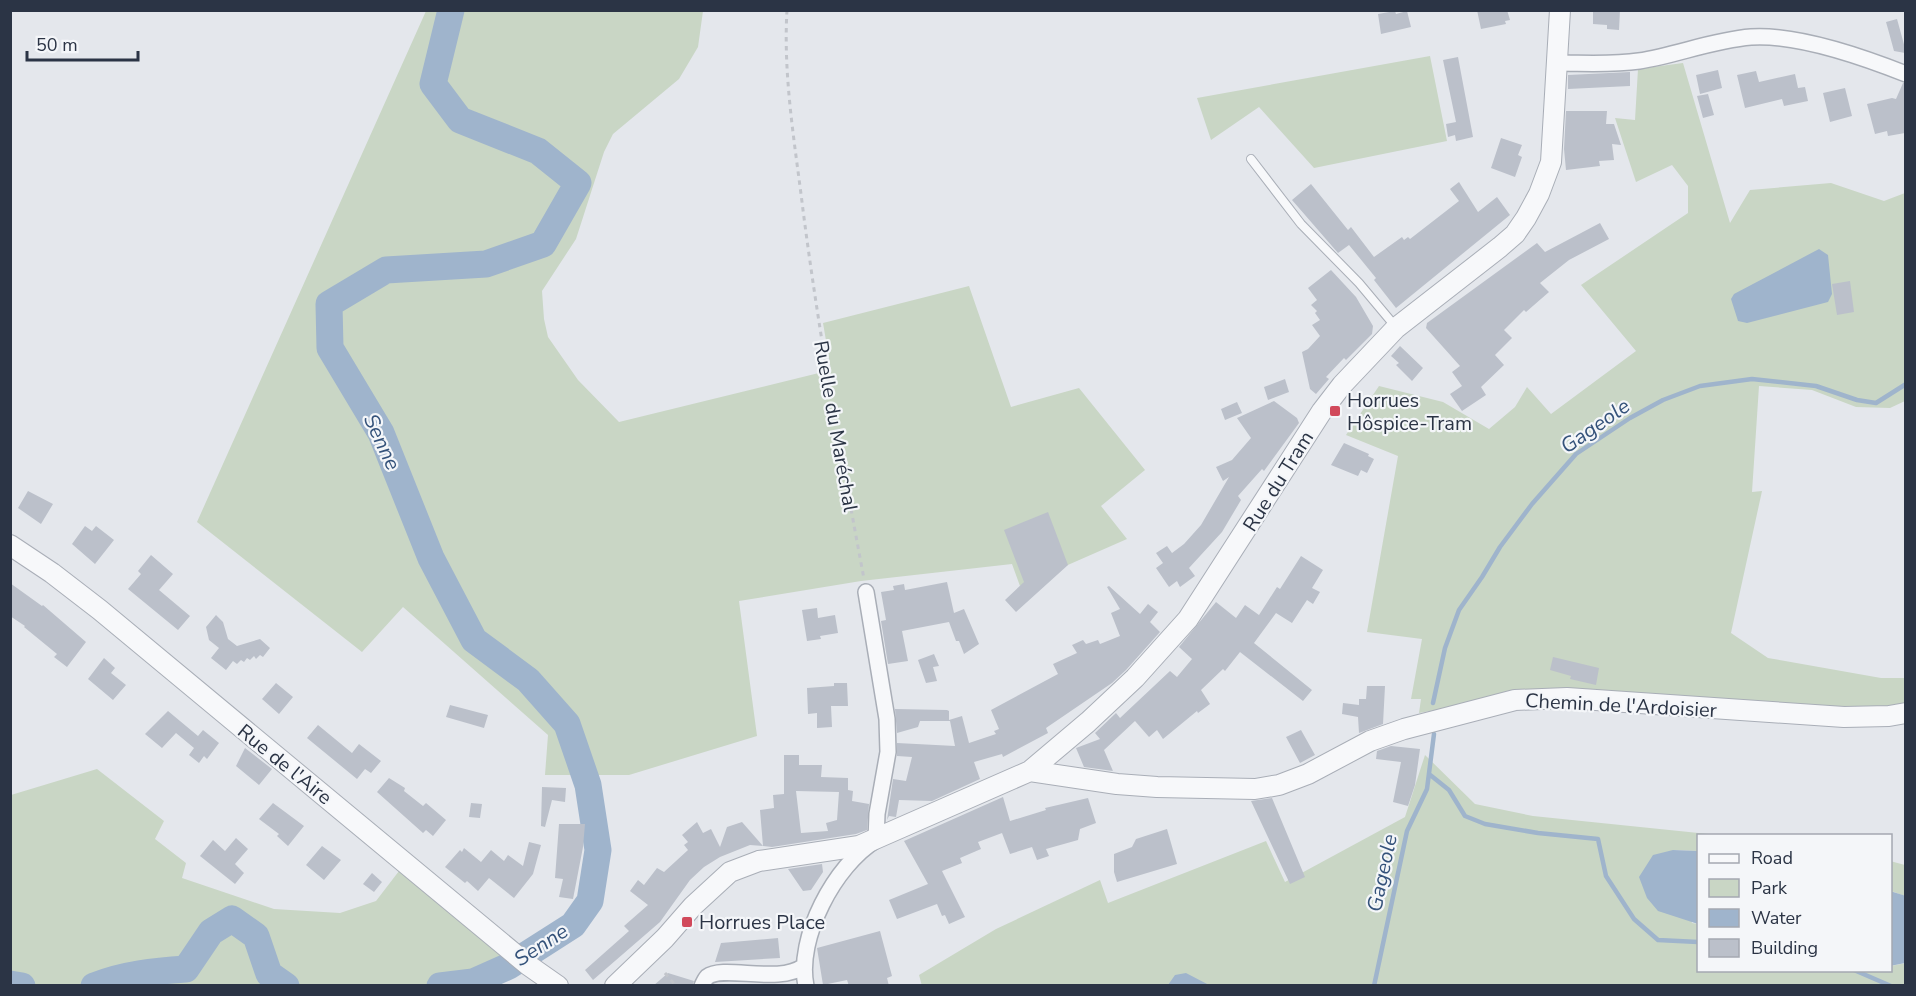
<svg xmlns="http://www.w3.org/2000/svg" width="1916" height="996" font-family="'Nunito Sans',sans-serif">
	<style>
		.green { fill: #c9d6c5 }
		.water { fill: #9fb4cc }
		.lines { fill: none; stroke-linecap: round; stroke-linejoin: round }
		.stream { stroke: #9fb4cc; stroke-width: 4.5 }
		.river { stroke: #9fb4cc; stroke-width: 27 }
		.building { fill: #bbc0ca; fill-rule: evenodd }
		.service-casing { stroke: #a9aeb7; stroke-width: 10 }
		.minor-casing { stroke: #a9aeb7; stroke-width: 18 }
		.tertiary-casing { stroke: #a9aeb7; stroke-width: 22 }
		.path { stroke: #c2c5cb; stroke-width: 3; stroke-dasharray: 4.5 4.5; stroke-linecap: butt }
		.service { stroke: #f7f8fa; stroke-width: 8 }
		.minor { stroke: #f7f8fa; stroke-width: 15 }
		.tertiary { stroke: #f7f8fa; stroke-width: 20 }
		.poi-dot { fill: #d1495b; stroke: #f4f6f9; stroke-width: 2 }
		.labels { text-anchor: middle; stroke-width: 4.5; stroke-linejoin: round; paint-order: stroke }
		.poi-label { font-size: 20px; fill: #2b3445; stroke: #f4f6f9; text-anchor: start }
		.street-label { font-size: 20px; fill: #2b3445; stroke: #f4f6f9 }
		.water-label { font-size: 21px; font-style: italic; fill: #34527a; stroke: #f4f6f9 }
	</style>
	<rect width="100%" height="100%" fill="#e4e7ec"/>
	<path class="green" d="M426,11H703L698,47L679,79L613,134L604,152L576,239L542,291L544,319L548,337L578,380L619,422L831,370L823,323L969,286L1011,407L1079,388L1145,470L1101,506L1127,539L1020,586L1012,564L861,581L739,601L757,736L629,775H545L548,735L403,607L362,652L197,522Z
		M1430,56L1447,141L1314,168L1259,107L1211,140L1197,98Z
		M1683,63L1730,223L1750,190L1831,183L1884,201L1905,193V401L1890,408L1856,407L1812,390L1759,386L1752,492L1762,491L1731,633L1768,658L1881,678H1905V705L1887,707L1801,706L1608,695L1441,709L1419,713L1421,699H1411L1422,639L1367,632L1398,456L1346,435L1379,386L1443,402L1489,429L1515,407L1527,387L1551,414L1636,351L1581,285L1688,213V186L1672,165L1636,182L1615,118L1635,120L1638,69Z
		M1425,755L1475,804L1533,816L1718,835L1698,836V851L1673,850L1692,923L1698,924V970H1890L1891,966L1906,963L1905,986H922L919,975L996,929L1100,880L1108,903L1266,841L1285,882L1405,817Z
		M97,769L164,821L155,839L186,863L182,878L274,909L340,913L376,901L409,858L534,958L491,983L484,985L11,986V795Z
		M1890,861L1905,865V896L1891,891Z"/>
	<path class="water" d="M1819,249L1828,255L1832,294L1828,302L1747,323L1738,321L1731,299L1734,294Z
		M1673,850L1698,851V924L1658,911L1647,898L1639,877L1653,855Z
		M1890,891L1906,896L1905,963L1890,966Z
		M1186,973L1209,985H1168L1175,975Z"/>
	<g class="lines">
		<path class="stream" d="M1433,703L1445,648L1459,610L1482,577L1500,547L1532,504L1576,454L1630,418L1663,400L1700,386L1752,379L1816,386L1857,400L1876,403L1906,384
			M1429,774L1449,790L1465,816L1485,824L1538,833L1598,839L1606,876L1634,919L1658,940L1698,942
			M1854,970L1891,986
			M1374,986L1407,831L1427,789L1434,734"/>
		<path class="river" d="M10,984L22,986
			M94,986C124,974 155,971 186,969L211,932L232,919L256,936L269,974L286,986
			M440,986L473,982L509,966L573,925L590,901L598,850L588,785L567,724L528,680L474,640L431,558L381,433L330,348L329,304L386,270L486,264L543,244L578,183L538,151L460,120L433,84L451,10"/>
	</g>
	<path class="building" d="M1477,10H1507L1510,20L1505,21L1506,24L1481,29Z
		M1593,10H1620L1619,30L1607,29V25L1593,24Z
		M1395,11L1396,14L1407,11L1411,27L1381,34L1378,14Z
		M1897,19L1905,48V53L1894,51L1888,29L1886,22Z
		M1458,57L1473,137L1456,141L1455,135L1448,137L1446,124L1456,122L1443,60Z
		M1718,70L1722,88L1700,94L1696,75Z
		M1756,71L1759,82L1795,74L1798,88L1805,87L1808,101L1784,106L1782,99L1745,108L1737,75Z
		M1630,72V86L1568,89V75Z
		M1903,83H1905V133L1888,136L1887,131L1875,134L1867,104L1892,98L1896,99Z
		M1845,88L1852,116L1830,122L1823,93Z
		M1708,94L1714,115L1703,118L1697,96Z
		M1566,111H1607L1606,124H1614L1621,145L1612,144L1614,160L1599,161L1600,166L1566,170L1564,149Z
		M1501,138L1522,145L1518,155L1522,157L1515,177L1491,168Z
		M1459,182L1478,212L1497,197L1510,215L1396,308L1374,280L1376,278L1349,245L1338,253L1292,200L1311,184L1348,230L1351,227L1374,257L1402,237L1404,240L1408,237L1410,239L1459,201L1450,189Z
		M1600,223L1609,239L1569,260L1540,283L1549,292L1526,312L1524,310L1504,330L1512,338L1495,355L1504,365L1481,387L1486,395L1462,411L1450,394L1462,386L1452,372L1460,366L1426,328L1427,323L1537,243L1545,252Z
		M1331,270L1356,297L1373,326L1372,334L1346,360L1344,358L1326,377L1329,379L1316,394L1310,389L1302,352L1308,349L1320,336L1312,325L1320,320L1315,313L1317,311L1311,305L1317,300L1308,288Z
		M1850,281L1854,312L1837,315L1832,284Z
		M1400,346L1423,368L1412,381L1396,365L1399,363L1391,356Z
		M1285,379L1289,392L1268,400L1264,387Z
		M1274,401L1297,418L1299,423L1264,471L1262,469L1238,496L1241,500L1222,532L1189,568L1195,576L1180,587L1177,581L1169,587L1156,568L1163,563L1156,553L1167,546L1172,553L1184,544L1201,525L1229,477L1223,481L1216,467L1232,460L1251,438L1237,418Z
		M1237,402L1242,413L1225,420L1221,409Z
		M1344,443L1369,454L1368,456L1374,459L1367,473L1361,470L1358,476L1331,465Z
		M28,491L53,504L41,524L18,508Z
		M1048,512L1068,565L1016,612L1005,600L1024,582L1004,530Z
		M85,526L92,531L96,526L114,540L95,564L72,544Z
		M151,555L173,574L159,590L190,616L178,630L128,589L141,574L138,571Z
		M1301,556L1323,570L1312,588L1320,592L1313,604L1307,600L1292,623L1276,613L1254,643L1312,690L1303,701L1240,652L1225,671L1223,669L1201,690L1210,704L1198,713L1197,711L1163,739L1157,730L1149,737L1135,721L1104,750L1113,771L1084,767L1076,748L1100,739L1095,733L1116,713L1120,718L1170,671L1177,677L1192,659L1179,647L1216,602L1236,618L1245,605L1259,615L1277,587L1280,589Z
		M947,582L954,613L964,609L979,644L964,654L959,641H956L949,622L902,631L908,661L888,664L881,621L886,620L881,592L894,590L893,586L904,584L905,590Z
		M10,583L42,606L43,605L86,642L67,667L54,657L57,654L24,627L25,626L10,616Z
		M1109,586L1140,614L1148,604L1158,612L1150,622L1160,632L1126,670L1112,683L1046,728L1048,733L1003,757L1002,754L974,762L980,779L932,801L899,800L896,817L889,816L887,820L893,779L906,781L912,757L897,756V743L955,746L950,721H920L918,727L897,733L895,709L947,710L949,711V720L962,716L969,743L996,734L994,731L999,729L991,710L1058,674L1053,664L1077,653L1072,645L1083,640L1086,644L1098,640L1100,644L1120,636L1111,613L1120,609L1107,587Z
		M817,608L818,618L835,615L838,633L820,636L821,639L807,641L802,610Z
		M216,615L223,622L228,639L237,646L260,639L270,648L263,657L260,655L256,659L254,656L250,660L247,658L244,662L241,660L237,664L233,661L226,670L211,658L219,648L209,640L206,627Z
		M934,654L939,666L933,667L937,681L926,683L918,660Z
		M1553,657L1599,668L1596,685L1570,679L1571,676L1550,670Z
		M104,658L115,668L111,673L126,685L113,700L88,679Z
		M276,683L293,697L279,714L262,699Z
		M834,683H847L848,706H831L832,727L817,728V713L808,714L807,688L834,686Z
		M1367,686H1385L1383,724L1359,733L1358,717L1342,714L1343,703L1359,705V699H1366Z
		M450,705L488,715L484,728L446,717Z
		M168,711L198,736L203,730L219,743L207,759L204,756L199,763L189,755L194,748L176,733L162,748L145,734Z
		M318,725L352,753L359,744L381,761L371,773L365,769L357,779L307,738Z
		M1301,730L1315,755L1300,763L1286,737Z
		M1391,746L1420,749L1415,785L1408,806L1393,802L1401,762L1376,759L1377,751Z
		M245,748L272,769L259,785L236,766Z
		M784,755H799V765H822L821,777L848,778V790L853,791L852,801L869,804L867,830L856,834L772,847L763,846L760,810L774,808L773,795L784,794ZM796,791L839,792L837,820L826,823L828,831L801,833Z
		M389,778L405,788L404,791L423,806L426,803L446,820L433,836L426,830L423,833L377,792Z
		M542,787L566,788L565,802L552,800L545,827L541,826Z
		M1003,797L1010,821L1046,810L1045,808L1088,798L1096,823L1080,829L1078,840L1046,849L1049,856L1037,860L1032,847L1010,854L1002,833L978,842L981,849L960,858L962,863L942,871L965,917L949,924L945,915L942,916L937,904L897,919L889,900L928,884L904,841Z
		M1272,798L1305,877L1290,884L1251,801Z
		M273,803L304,826L288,846L277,836L279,834L259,819Z
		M471,803L482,804L480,818L469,817Z
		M697,822L703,833L711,829L720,847L727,827L742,822L763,846L750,845L720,857L704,867L690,880L660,922L593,980L585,970L629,931L624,926L648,905L630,891L638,880L644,885L657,868L664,872L688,850L684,845L688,842L682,835Z
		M559,824H585L583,847L573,899L559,897L563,879L555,878Z
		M1167,829L1177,864L1117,882L1114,872V854L1132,847L1136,839Z
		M236,838L248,849L235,864L244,873L235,884L200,856L213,840L225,851Z
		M529,842L541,845L533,874L514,898L489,878L478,891L467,881L465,883L445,867L460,850L462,852L464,848L481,862L491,850L504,861L508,855L523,866Z
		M322,846L341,860L324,880L306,865Z
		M822,864L823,872L811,890L803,891L788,869Z
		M372,873L382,882L374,892L363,884Z
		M880,931L892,976L887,978L889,986H849L847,980L823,985L817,948Z
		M778,938L780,958L715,962L721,943Z
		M668,973L694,981L692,986H653Z"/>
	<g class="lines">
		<defs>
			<path id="service" d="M1251,159L1301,224L1359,283L1395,326"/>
			<path id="minor" d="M1557,63C1584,63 1612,65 1639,61C1677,55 1713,40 1751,37C1796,34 1863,57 1906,74
				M702,986C703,984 705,979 707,977C724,964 778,985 804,966
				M806,986C796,938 835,865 876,840L877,814L888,752L887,719L866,592"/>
			<path id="tertiary" d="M10,545L52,573L100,610L528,965L558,986
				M1030,771L1117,784L1157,787L1255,789L1279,785L1308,774L1370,741L1404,729L1515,700L1567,698L1844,717L1889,716L1906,713
				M615,986L665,938L693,906L730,872L759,861L859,846L1030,771L1088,722L1135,678L1188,619L1322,411L1342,385L1396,328L1500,247L1515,234L1526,218L1539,194L1551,162L1560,10"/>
		</defs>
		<use href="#service" class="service-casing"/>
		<use href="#minor" class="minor-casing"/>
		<use href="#tertiary" class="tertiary-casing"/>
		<path class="path" d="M787,10C783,77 795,144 803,210C819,334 841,456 864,579
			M665,973L676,986"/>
		<use href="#service" class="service"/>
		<use href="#minor" class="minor"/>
		<use href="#tertiary" class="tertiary"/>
	</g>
	<g class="poi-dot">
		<rect x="1329" y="405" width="12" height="12" rx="3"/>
		<rect x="681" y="916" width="12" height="12" rx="3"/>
	</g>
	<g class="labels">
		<g class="poi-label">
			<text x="1347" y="407">Horrues<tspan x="1347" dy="23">Hôspice-Tram</tspan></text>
			<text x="699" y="929">Horrues Place</text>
		</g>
		<g class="street-label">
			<text transform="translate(836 426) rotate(80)" y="7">Ruelle du Maréchal</text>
			<text transform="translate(1278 481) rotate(-58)" y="7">Rue du Tram</text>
			<text transform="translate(1621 705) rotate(3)" y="7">Chemin de l'Ardoisier</text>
			<text transform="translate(285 764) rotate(39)" y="7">Rue de l'Aire</text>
		</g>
		<g class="water-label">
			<text transform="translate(1595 426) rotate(-35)" y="7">Gageole</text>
			<text transform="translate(382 442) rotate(65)" y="7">Senne</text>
			<text transform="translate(1382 873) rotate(-78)" y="7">Gageole</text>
			<text transform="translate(541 945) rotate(-33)" y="7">Senne</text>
		</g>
	</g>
	<rect width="1916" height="996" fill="none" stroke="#2b3445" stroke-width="24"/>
	<rect x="1697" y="834" width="195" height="138" fill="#f4f6f9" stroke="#a4a8b1" stroke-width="1.5"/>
	<rect x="1709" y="854" width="30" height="9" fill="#f7f8fa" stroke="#a4a8b1" stroke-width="1.5"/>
	<text x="1751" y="864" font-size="18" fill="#2b3445">Road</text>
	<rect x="1709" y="879" width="30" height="18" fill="#c9d6c5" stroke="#a4a8b1" stroke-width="1.5"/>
	<text x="1751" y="894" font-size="18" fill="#2b3445">Park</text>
	<rect x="1709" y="909" width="30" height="18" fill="#9fb4cc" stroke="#a4a8b1" stroke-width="1.5"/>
	<text x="1751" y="924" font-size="18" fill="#2b3445">Water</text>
	<rect x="1709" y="939" width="30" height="18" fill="#bbc0ca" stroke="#a4a8b1" stroke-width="1.5"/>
	<text x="1751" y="954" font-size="18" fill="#2b3445">Building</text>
	<path d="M27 51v9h111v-9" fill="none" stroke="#2b3445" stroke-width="3"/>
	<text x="36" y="51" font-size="18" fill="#2b3445" stroke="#f4f6f9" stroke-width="4.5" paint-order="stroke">50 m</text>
</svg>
